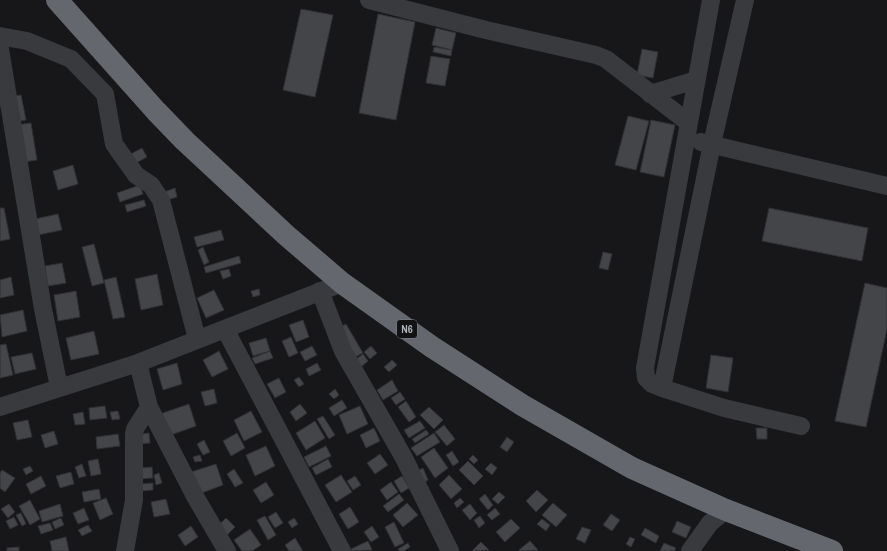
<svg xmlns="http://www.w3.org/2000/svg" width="887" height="551" font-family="'Archivo Narrow',sans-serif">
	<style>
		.building { fill: #444549; stroke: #313135 }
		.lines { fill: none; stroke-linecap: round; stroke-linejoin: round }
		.minor { stroke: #383a3d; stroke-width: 18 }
		.highway { stroke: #64686e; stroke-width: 22 }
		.labels { text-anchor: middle; stroke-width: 3; stroke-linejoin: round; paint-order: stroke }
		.shield { fill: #121214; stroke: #7c8187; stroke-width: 1 }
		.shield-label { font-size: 11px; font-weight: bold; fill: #aab0b8 }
	</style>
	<rect width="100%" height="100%" fill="#171719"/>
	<path class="building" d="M301,9L333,15L315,97L283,90Z
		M378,14L415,22L396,120L359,113Z
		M436,28L456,33L452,50L432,45Z
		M434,47L452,50L451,56L433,52Z
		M642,49L658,52L653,78L637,75Z
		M431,56L450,59L445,86L426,83Z
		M21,95L26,120L15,122L10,97Z
		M628,116L649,121L636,170L615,165Z
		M651,120L675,125L664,177L640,172Z
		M31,123L37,160L23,162L16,125Z
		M142,148L147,157L134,164L129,155Z
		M73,165L78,184L58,190L53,171Z
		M140,185L143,194L120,202L117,193Z
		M175,188L177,197L164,201L161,193Z
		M144,200L146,206L127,212L125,205Z
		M0,208H4L10,239L0,241Z
		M769,208L868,228L862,261L762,241Z
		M58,214L62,230L38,235L35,219Z
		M221,230L224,240L197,247L194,237Z
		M94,244L104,283L92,286L82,247Z
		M203,247L209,262L204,265L198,250Z
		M603,252L612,254L608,270L599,268Z
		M239,256L241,263L206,273L204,267Z
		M62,263L66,283L48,286L45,266Z
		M229,269L231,276L223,279L220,271Z
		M157,274L163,305L141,310L135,279Z
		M11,277L14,295L0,298V280Z
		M116,277L125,317L113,319L104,280Z
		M865,283L887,288V329L866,427L835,421Z
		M259,289L260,295L253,297L251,291Z
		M214,290L224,310L206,318L197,298Z
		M76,291L80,317L58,321L54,295Z
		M23,310L27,331L2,337L0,315Z
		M303,320L309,337L296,342L289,325Z
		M346,324L363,353L353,358L336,329Z
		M94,331L99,354L71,360L66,338Z
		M291,337L298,353L289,357L282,341Z
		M266,338L270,351L253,356L249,343Z
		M6,344L13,375L0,378V345Z
		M312,346L317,355L305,361L300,352Z
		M371,346L377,353L370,359L364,352Z
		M219,351L228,369L212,377L203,360Z
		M270,351L273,358L255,364L252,358Z
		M32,353L36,369L15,374L11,357Z
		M363,354L368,361L361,367L355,360Z
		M711,355L733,358L728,392L706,388Z
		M392,360L397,365L389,372L384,367Z
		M177,363L182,384L163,390L157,369Z
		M317,363L321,370L309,376L306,369Z
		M299,377L304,384L299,387L294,380Z
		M279,378L286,392L275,398L267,384Z
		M392,380L398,391L383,400L377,390Z
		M214,389L217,403L205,406L201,392Z
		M335,389L339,395L334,399L329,394Z
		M400,392L405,399L396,405L391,398Z
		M342,400L347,408L334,416L329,408Z
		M406,401L416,417L409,422L398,407Z
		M189,404L196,426L168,436L160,414Z
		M300,404L307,413L296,421L290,412Z
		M105,406L107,418L90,420L89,408Z
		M360,406L368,424L347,434L339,415Z
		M429,407L443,420L434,429L420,415Z
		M118,411L120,419L112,420L110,412Z
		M251,411L262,432L244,441L234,420Z
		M83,412L85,424L75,425L73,414Z
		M323,416L335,435L329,439L317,419Z
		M28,420L32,437L17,440L13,423Z
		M315,421L325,438L306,450L296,433Z
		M420,421L425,428L409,438L404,430Z
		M444,425L455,439L447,446L435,432Z
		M374,428L380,441L366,448L360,435Z
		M756,428H767V439H757Z
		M426,430L429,434L415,443L412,439Z
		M54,431L58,444L45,448L41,435Z
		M149,433L150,443L136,444L135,435Z
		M237,433L245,448L231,456L223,441Z
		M434,433L440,442L417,456L411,448Z
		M118,434L120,446L97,449L96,437Z
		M507,437L514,442L507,452L500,447Z
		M204,440L210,452L203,455L197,444Z
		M266,446L275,466L255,476L246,455Z
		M326,446L331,456L309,467L304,457Z
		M434,448L448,468L435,478L421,457Z
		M452,451L459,462L453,466L446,455Z
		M380,454L388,465L375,474L367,463Z
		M200,455L202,461L195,462L193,457Z
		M473,455L478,460L474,464L469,459Z
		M98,459L101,474L91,476L88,461Z
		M328,459L332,467L316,475L312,468Z
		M468,461L483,476L474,485L459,470Z
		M491,463L497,468L492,475L485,469Z
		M82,464L86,476L79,478L75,467Z
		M216,464L223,485L199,494L191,472Z
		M30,466L33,471L26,475L23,469Z
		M152,467L153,478L140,479L139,468Z
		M423,468L428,480L423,483L418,471Z
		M234,469L243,483L235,487L227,474Z
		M2,470L15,478L5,492L0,488V473Z
		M71,472L74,484L60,488L56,476Z
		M159,473L162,483L156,485L154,475Z
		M341,475L352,492L336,502L325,485Z
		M449,475L462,489L451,499L439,485Z
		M41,476L46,486L31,494L26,484Z
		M355,476L361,485L353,490L347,481Z
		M402,476L409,488L401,493L394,481Z
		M266,482L274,495L261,503L253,490Z
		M391,482L398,492L387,500L380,490Z
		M153,483V490L140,491V484Z
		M99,489L101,499L84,502L82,492Z
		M537,490L548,500L536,512L526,501Z
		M499,492L505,497L498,504L492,499Z
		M399,494L404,500L388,512L383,506Z
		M485,494L493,505L488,510L479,499Z
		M106,498L113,514L100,520L93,503Z
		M460,498L464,502L457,508L454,503Z
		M166,499L170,514L154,517L151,502Z
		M30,500L40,519L30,525L19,506Z
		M407,503L418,515L403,527L393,515Z
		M553,503L567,515L556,527L542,515Z
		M9,504L15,512L8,518L1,509Z
		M60,504L63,516L42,522L39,511Z
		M470,504L477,513L470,520L462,510Z
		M350,507L359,522L348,529L339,514Z
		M84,508L89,520L78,524L73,513Z
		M495,508L500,514L492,520L487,515Z
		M276,512L283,523L275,528L268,517Z
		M21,513L26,524L22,526L16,515Z
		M611,514L620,520L612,531L603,525Z
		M265,516L276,535L268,540L257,520Z
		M480,516L485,523L479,528L474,520Z
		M14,517L18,525L10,529L6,521Z
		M61,518L64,525L55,529L52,522Z
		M226,518L235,527L226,536L217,527Z
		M294,518L298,524L292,528L288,522Z
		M511,519L520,528L505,542L496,532Z
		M542,519L550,525L546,531L537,524Z
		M677,521L691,527L686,538L672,532Z
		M394,522L404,543L395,547L385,527Z
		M50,523L53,530L41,534L38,526Z
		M88,525L92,531L82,536L78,530Z
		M191,526L198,537L185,546L178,535Z
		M372,526L379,537L371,542L364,532Z
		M582,527L591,530L585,543L576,539Z
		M645,528L659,536L656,543L641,535Z
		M250,529L261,545L252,551H242L234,540Z
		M66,537L69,551H52L50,541Z
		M630,537L635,539L631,547L626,544Z
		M295,538L303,551H289L285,545Z
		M368,541L372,550L352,551L351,549Z
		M530,541L538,550L519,551V550Z
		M481,542L489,550L472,551Z
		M408,543L410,547L404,551H399L398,549Z
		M664,543L676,548L674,551H660Z
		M19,547V551H7V548Z"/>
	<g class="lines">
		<path class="minor" d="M369,0L486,30L596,55L606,59L689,123
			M711,0L645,368L646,378L652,384L662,388L724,408L801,426
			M0,36L27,41L71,59L105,94L114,144L136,175L151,185L161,200L197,339
			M0,49L43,309L59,387
			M650,94L696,80
			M701,142L887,186
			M320,291L343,351L404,458L450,551
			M225,329L342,551
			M138,363L149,407L196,498L227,551
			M662,388L712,144L745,0
			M0,407L138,363L342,283
			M125,551L134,500V434L135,429L149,407
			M690,551L710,523L726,510"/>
		<path class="highway" d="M57,0L156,111L185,141L286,235L342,283L432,347L522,405L632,468L726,510L832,551"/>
	</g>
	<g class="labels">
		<rect class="shield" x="397" y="320" width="20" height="18" rx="3"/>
		<g class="shield-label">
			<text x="407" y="333">N6</text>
		</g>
	</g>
</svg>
